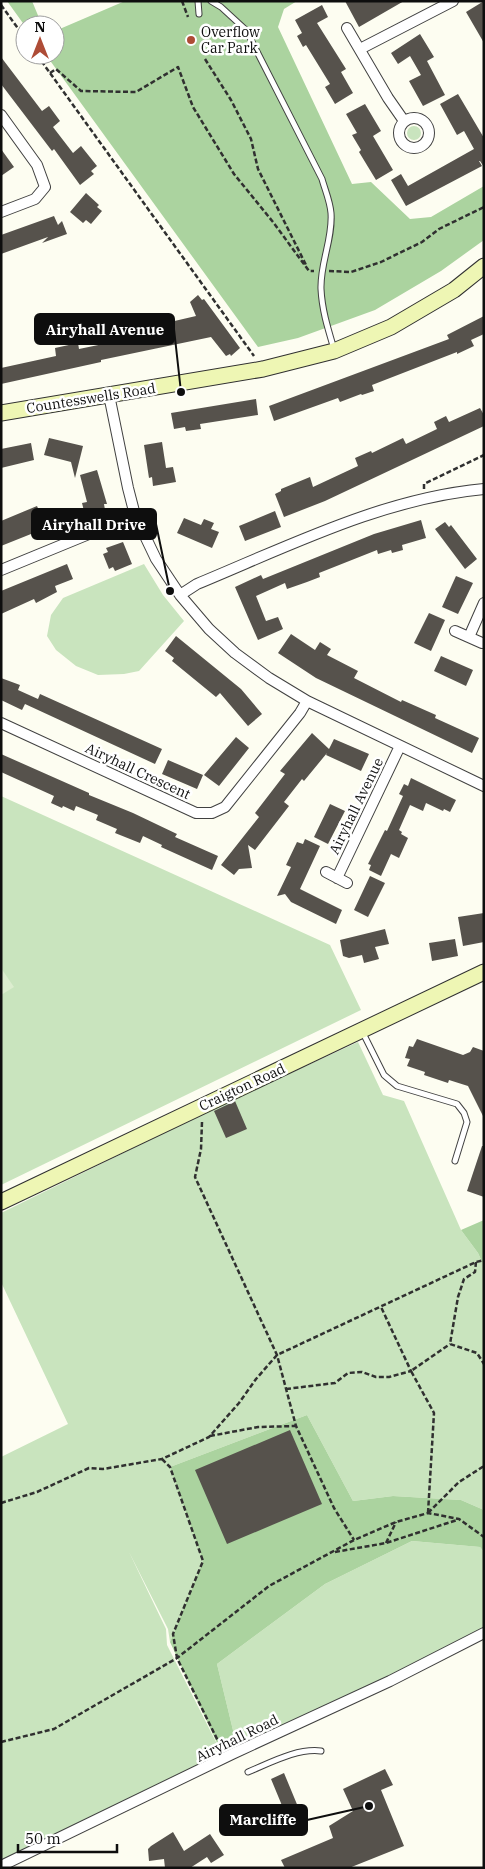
<svg xmlns="http://www.w3.org/2000/svg" width="485" height="1869" font-family="'IBM Plex Serif',serif">
	<style>
		.green { fill: #c9e4be }
		.forest { fill: #abd39f }
		.pitch { fill: #dcedcf }
		.building { fill: #56524c }
		.lines { fill: none; stroke-linecap: round; stroke-linejoin: round }
		.lane-casing { stroke: #414141; stroke-width: 7 }
		.street-casing { stroke: #414141; stroke-width: 12 }
		.secondary-casing { stroke: #303030; stroke-width: 17 }
		.path { stroke: #303030; stroke-width: 2.5; stroke-dasharray: 5 2.5; stroke-linecap: butt }
		.lane { stroke: #fff; stroke-width: 5 }
		.street { stroke: #fff; stroke-width: 10 }
		.secondary { stroke: #eef6b4; stroke-width: 15 }
		.poi-dot { fill: #ae4c36; stroke: #fff; stroke-width: 2 }
		.labels { text-anchor: middle; stroke-width: 5; stroke-linejoin: round; paint-order: stroke }
		.poi-label { font-size: 14px; fill: #0e0e0e; stroke: #fff; text-anchor: start }
		.street-label { font-size: 14px; fill: #0e0e0e; stroke: #fff }
		.leader { fill: none; stroke: #0e0e0e; stroke-width: 2 }
		.callout-dot { fill: #0e0e0e; stroke: #fff; stroke-width: 2 }
		.callout { fill: #0e0e0e; stroke: #0e0e0e; stroke-width: 2 }
		.callout-label { font-size: 15px; text-anchor: middle; font-weight: bold; fill: #fff }
	</style>
	<rect width="100%" height="100%" fill="#fdfdf1"/>
	<path class="green" d="M407 133a7 7 0 1 1 14 0a7 7 0 1 1-14 0Z
		M144,564L163,595L184,621L139,671L124,674L98,675L76,666L56,650L47,636L51,615L63,598Z
		M1,796L330,945L361,1010L1,1185Z
		M358,1042L383,1095L404,1101L461,1230L478,1253L484,1266V1510L461,1500L393,1496L353,1501L307,1415L170,1467L203,1561L170,1642L168,1629L129,1552L166,1629L167,1645L218,1746L221,1760L1,1866V1457L68,1424L1,1282V1213L213,1109Z
		M412,1541L480,1547L484,1552V1636L238,1751L217,1664L325,1584Z"/>
	<path class="forest" d="M7,1H32L42,25L25,26Z
		M125,1H297L284,9L278,27L352,184L371,182L410,219L431,217L484,186V240L441,271L375,310L298,338L258,347L46,55H55V31Z
		M484,1220V1266L478,1253L461,1230Z
		M307,1415L353,1501L393,1496L461,1500L484,1510V1552L480,1547L412,1541L325,1584L217,1664L238,1751L221,1760L218,1745L170,1642L203,1561L170,1467Z"/>
	<path class="pitch" d="M1,968L14,987L1,995Z"/>
	<path class="building" d="M345,1H404L359,27Z
		M484,1V43L466,12Z
		M322,5L328,17L317,23L346,69L341,72L353,93L335,104L325,87L330,84L306,45L303,47L297,36L302,33L295,20Z
		M420,34L434,57L427,61L445,95L423,106L409,81L421,75L410,56L398,64L391,53Z
		M1,57L42,111L49,106L60,121L53,127L73,153L81,146L97,166L91,171L94,174L80,185L54,149L52,151L1,84Z
		M458,94L484,138V167L480,161H479L482,166L406,206L391,180L401,174L408,186L474,149L464,131L457,135L440,104Z
		M365,104L381,131L373,136L393,170L376,180L359,152L361,150L352,135L357,133L346,114Z
		M1,149L14,167L1,176Z
		M86,193L99,205L97,207L102,211L91,224L86,220L83,223L70,212Z
		M54,216L58,225L62,221L67,234L42,243L48,237L1,254V235Z
		M198,295L202,300L204,299L240,348L231,356L230,354L226,356L211,337L101,360V362L1,384V368L56,356L55,348L78,343L79,349L108,343L106,334L124,331L125,338L154,332L153,326L196,316L190,302Z
		M484,316V334L471,340L474,346L457,354V352L372,385L374,391L362,395L361,394L340,402L338,398L274,421L269,406L449,339L447,335Z
		M256,399L258,415L200,424L201,429L186,431L185,427L174,429L171,413Z
		M480,408L484,415V426L325,501L284,517L275,494L281,491V489L310,477L313,487L358,466L355,458L371,451L372,453L403,438L406,444L437,429L434,422L446,416L449,422Z
		M49,438L83,446L75,478L71,462L44,455Z
		M162,442L166,468L173,467L176,482L153,486L152,477L149,478L144,445Z
		M31,443L34,460L1,468V449Z
		M97,470L107,504H104L105,510L85,515L82,503L87,502L80,475Z
		M37,506L40,513L45,511L51,526L1,546V521Z
		M275,511L281,527L245,541L239,526Z
		M184,518L201,525L204,519L214,523L211,529L219,532L212,548L177,533Z
		M421,520L426,538L402,545L403,550L392,553L391,550L378,554L377,550L319,573L320,577L307,582L287,589L285,583L256,596L266,621L278,617L283,629L258,640L235,587L261,575L263,579L374,534Z
		M445,522L449,527L451,525L477,559L465,569L435,529Z
		M123,542L132,564L115,571L113,567L109,569L103,554L108,552L106,548Z
		M67,564L73,579L55,586L57,592L36,603L34,599L1,614V591Z
		M456,576L473,583L458,614L442,607Z
		M429,613L445,620L431,651L414,643Z
		M291,634L315,650L320,642L331,649L327,655L358,671L354,678L401,702L402,700L436,715L435,718L479,738L472,753L316,678L278,653Z
		M176,636L241,689L262,714L248,726L220,693L216,697L172,661L174,658L165,651Z
		M441,656L473,670L466,686L434,671Z
		M1,678L20,685L18,690L38,699L40,694L162,749L155,764L25,704L22,710L1,700Z
		M312,733L329,749L334,739L369,754L361,771L326,755L327,753L304,781L302,779L284,802L289,806L255,850L248,845L252,868L239,869L234,875L221,865L259,817L255,813L285,774L280,771Z
		M236,737L249,748L219,786L204,775Z
		M1,754L89,793V795L133,813L177,834L175,837L218,856L212,870L161,847L162,845L143,836L140,843L115,833L117,829L96,820L98,815L76,806L74,811L63,806L62,808L51,803L54,796L1,772Z
		M168,760L203,775L197,789L162,774Z
		M411,778L456,800L450,812L444,809L443,811L426,803L423,811L410,805L399,830L402,832L401,834L408,838L399,858L391,854L381,876L369,870L371,865L368,864L385,830L387,831L403,796L399,794L404,784L408,786Z
		M330,804L345,811L328,844L314,837Z
		M305,839L320,846L300,889L342,910L336,924L291,902L285,894L277,896L291,867L286,865L297,842L303,844Z
		M370,876L385,883L368,917L354,910Z
		M484,913V942L463,946L458,917Z
		M385,929L389,944L375,947L379,959L364,963L362,955L349,958L343,956L340,940Z
		M455,939L458,956L432,961L429,943Z
		M417,1039L463,1055L470,1052L473,1047L484,1051V1118L468,1086L449,1080L448,1083L424,1075L425,1072L407,1066L410,1059L405,1058L409,1046L413,1047Z
		M235,1101L247,1129L226,1138L214,1111Z
		M482,1146H484V1197L467,1191Z
		M290,1430L322,1504L227,1544L195,1470Z
		M385,1769L393,1785L381,1790L404,1846L349,1868H285L281,1860L333,1838L329,1826L353,1811L343,1789Z
		M284,1773L301,1814L288,1820L271,1779Z
		M173,1832L184,1851L210,1834L224,1855L211,1863L207,1857L190,1868H165L164,1859L149,1861L148,1849L151,1846Z"/>
	<g class="lines">
		<defs>
			<path id="lane" d="M198,1L199,14
				M211,1L221,7L246,30L322,179C325,190 330,201 331,213C333,239 320,263 321,289C322,310 328,329 334,349
				M362,1031L384,1075L397,1086L457,1104L464,1113L467,1122L455,1161
				M248,1772C270,1763 297,1748 321,1751"/>
			<path id="street" d="M347,28L388,98L404,121
				M360,49L453,1
				M1,115L37,165L45,187L35,199L1,212
				M399 133a15 15 0 1 1 30 0a15 15 0 1 1-30 0Z
				M109,395L128,488L135,515L156,559L180,595L209,629L235,653L269,678L307,701L484,786
				M1,570L135,515
				M180,595L197,584C289,546 384,498 484,489
				M455,631L482,643
				M469,637L484,603
				M1,723L196,813H212L225,807L300,713L307,701
				M326,872L347,883
				M337,878L400,746
				M1,1866L232,1754L390,1681L484,1633"/>
			<path id="secondary" d="M1,413L263,369L334,351L391,327L454,290L484,266
				M1,1202L484,972"/>
		</defs>
		<use href="#lane" class="lane-casing"/>
		<use href="#street" class="street-casing"/>
		<use href="#secondary" class="secondary-casing"/>
		<path class="path" d="M182,1L188,17
			M1,5L25,38
			M37,55L254,356
			M205,59L231,100L251,139L258,169L306,265
			M50,73L56,69L81,91L136,92L178,67L193,107L234,174L273,222L309,271H314
			M329,271L351,272L381,262L422,242L439,229L484,207
			M424,489V484L484,455
			M202,1122L201,1149L195,1177L277,1355L296,1426L334,1508L354,1540
			M476,1262L475,1272L464,1279L458,1297L450,1344L477,1353L484,1364
			M286,1389L335,1383L348,1373L362,1372L376,1377H389L411,1371L381,1307
			M210,1436L258,1427L296,1426
			M162,1459L170,1467L203,1561L173,1634L177,1658L221,1747
			M1,1503L37,1492L89,1468L103,1469L162,1459L209,1437L239,1403L256,1379L277,1355L476,1262L484,1260
			M428,1513L434,1413L411,1371L450,1344
			M428,1513L459,1482L484,1466
			M386,1543L396,1522
			M335,1552L386,1543L457,1520
			M1,1742L54,1729L177,1658L269,1586L354,1540L396,1522L428,1513L459,1519L484,1537"/>
		<use href="#lane" class="lane"/>
		<use href="#street" class="street"/>
		<use href="#secondary" class="secondary"/>
	</g>
	<circle class="poi-dot" cx="191" cy="40" r="5"/>
	<g class="labels">
		<g class="poi-label">
			<text x="201" y="37">Overflow<tspan x="201" dy="16">Car Park</tspan></text>
		</g>
		<g class="street-label">
			<text transform="translate(91 398) rotate(-9)" y="5">Countesswells Road</text>
			<text transform="translate(138 771) rotate(25)" y="5">Airyhall Crescent</text>
			<text transform="translate(356 806) rotate(-64)" y="5">Airyhall Avenue</text>
			<text transform="translate(242 1087) rotate(-25)" y="5">Craigton Road</text>
			<text transform="translate(237 1738) rotate(-26)" y="5">Airyhall Road</text>
		</g>
	</g>
	<path class="leader" d="M181 392L174 329M170 591L156 524M369 1806L307 1820"/>
	<g class="callout-dot">
		<circle cx="181" cy="392" r="5"/>
		<circle cx="170" cy="591" r="5"/>
		<circle cx="369" cy="1806" r="5"/>
	</g>
	<g class="callout">
		<rect x="35" y="314" width="139" height="30" rx="5"/>
		<rect x="32" y="509" width="124" height="30" rx="5"/>
		<rect x="220" y="1805" width="87" height="30" rx="5"/>
	</g>
	<g class="callout-label">
		<text x="105" y="335">Airyhall Avenue</text>
		<text x="94" y="530">Airyhall Drive</text>
		<text x="263" y="1825">Marcliffe</text>
	</g>
	<rect width="485" height="1869" fill="none" stroke="#0e0e0e" stroke-width="5"/>
	<g transform="translate(40 40)"><circle r="24" fill="#ffffff" stroke="#9f9f9f"/>
	<path d="M0-4L9 19L0 12L-9 19Z" fill="#ae4c36"/>
	<text y="-8" font-size="14" font-weight="bold" text-anchor="middle" fill="#0e0e0e">N</text>
	</g>
	<path d="M18 1844v8h99v-8" fill="none" stroke="#0e0e0e" stroke-width="2.5"/>
	<text x="25" y="1844" font-size="15" fill="#0e0e0e" stroke="#ffffff" stroke-width="4" paint-order="stroke">50 m</text>
</svg>
